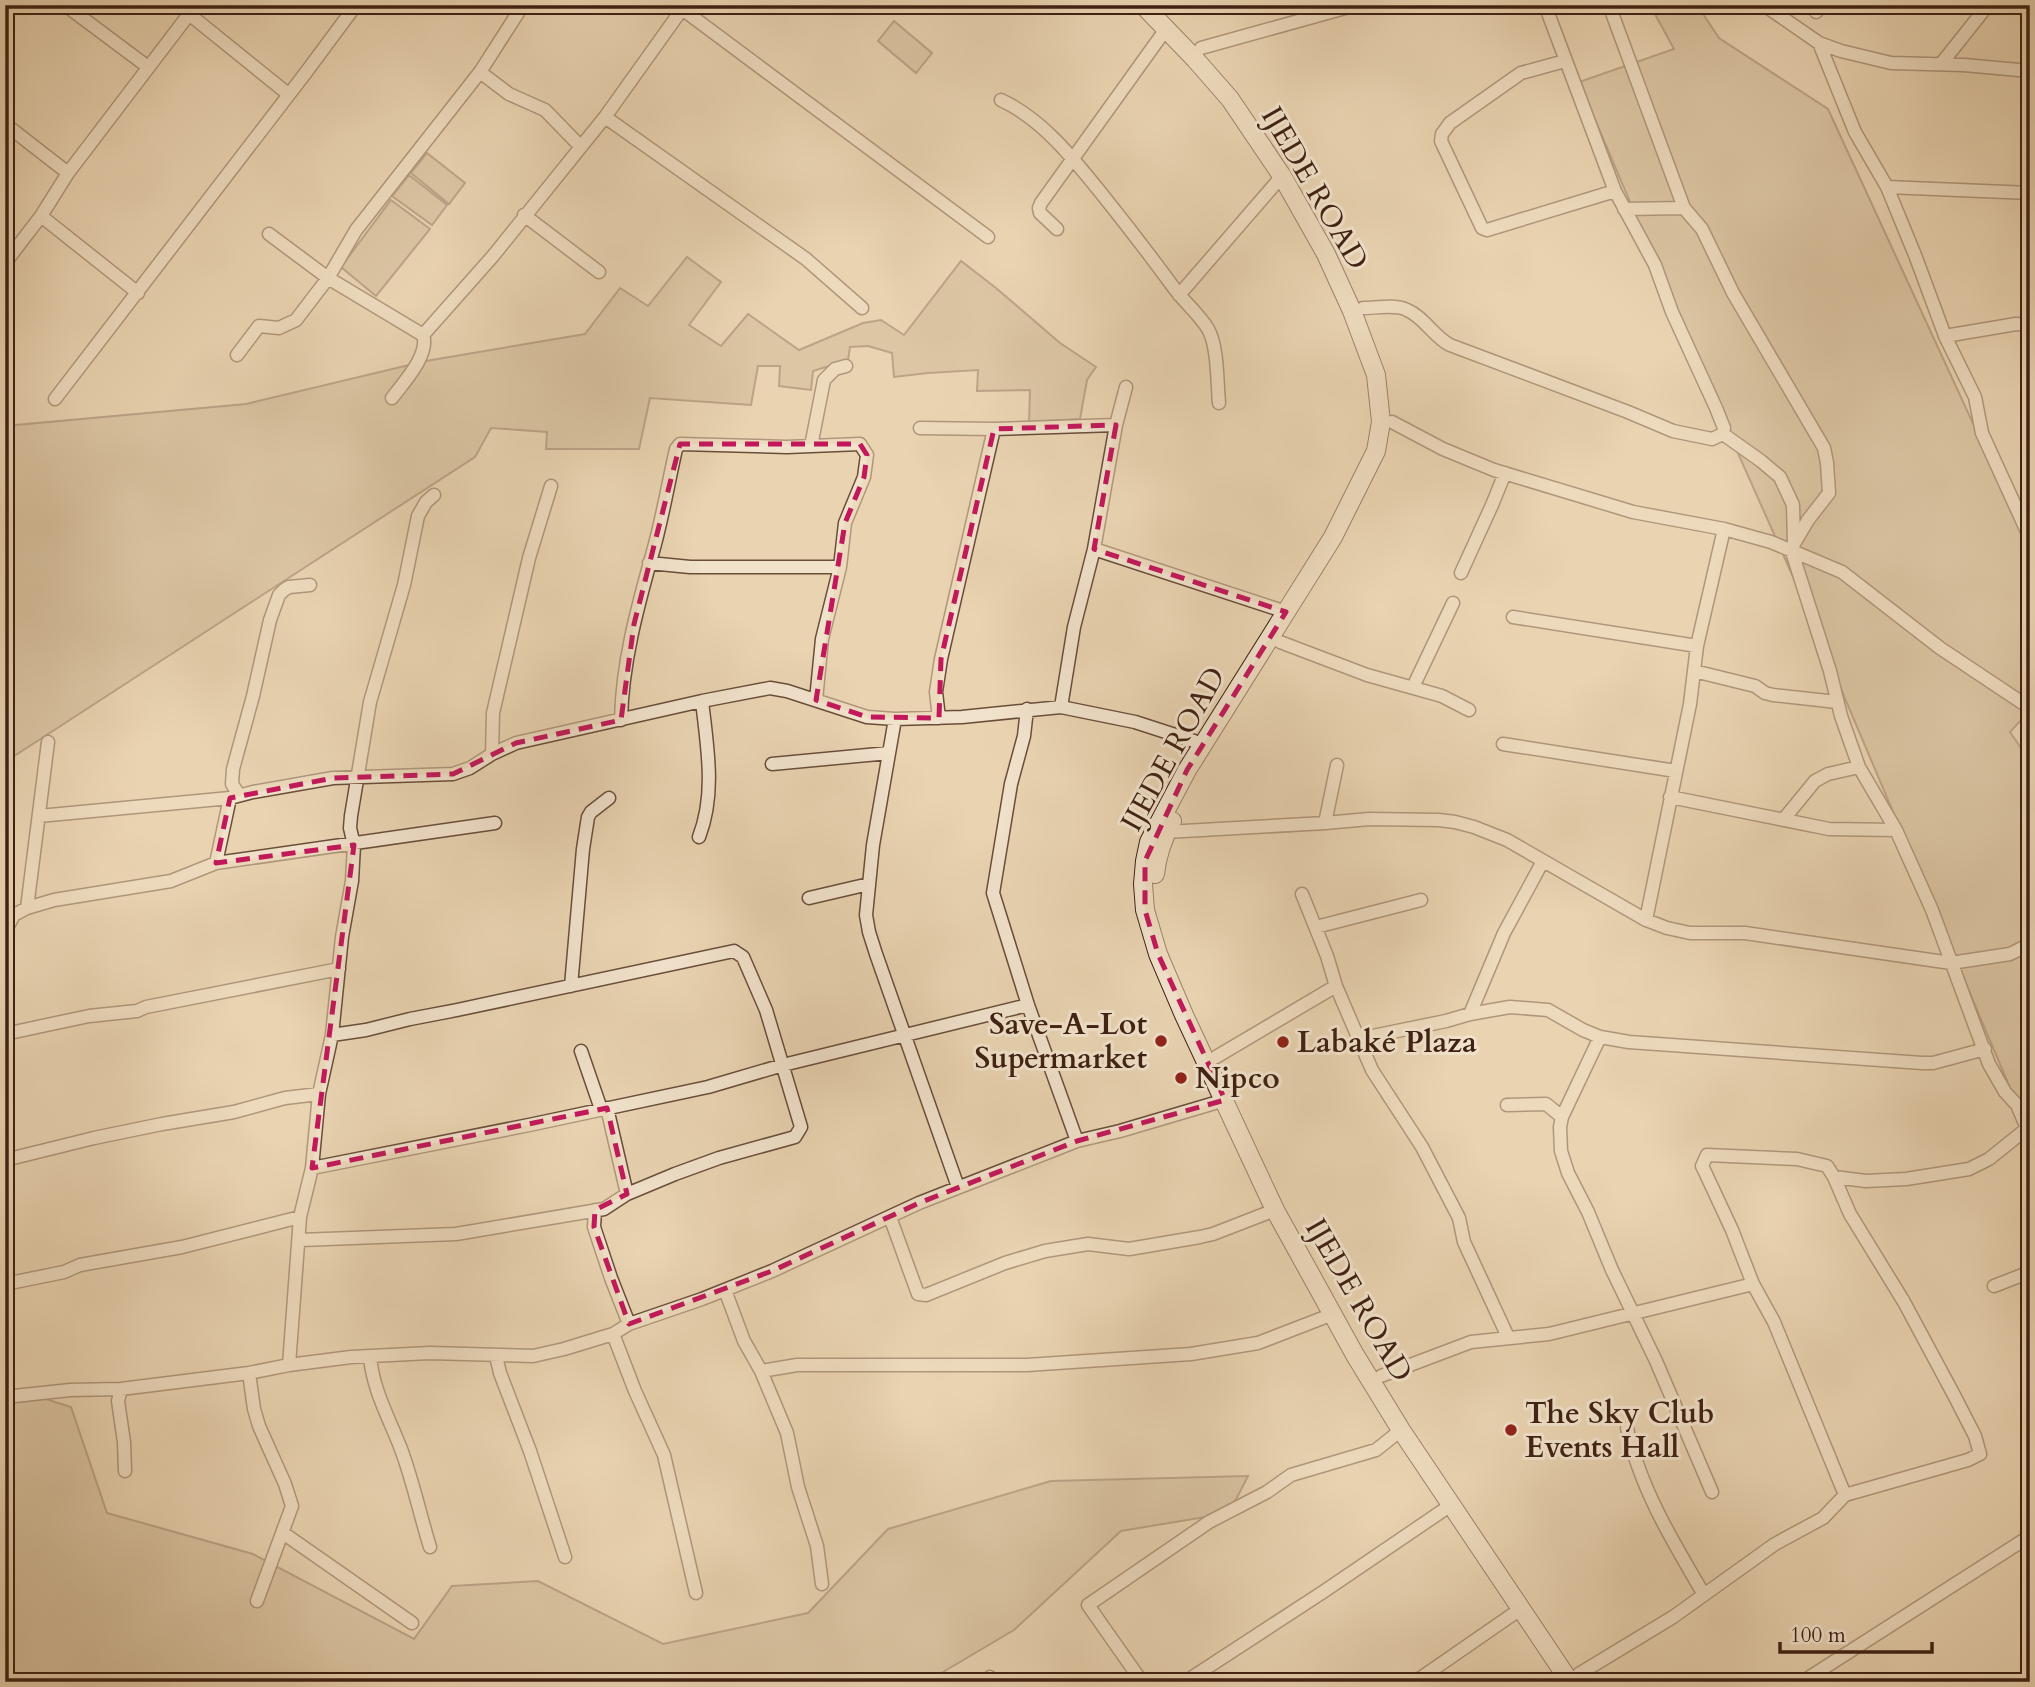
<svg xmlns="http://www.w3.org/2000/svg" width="2035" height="1687" font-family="Cardo,serif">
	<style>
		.green { fill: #ccb596; stroke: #866b54; stroke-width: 2 }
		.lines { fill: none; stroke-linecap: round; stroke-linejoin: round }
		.street-casing { stroke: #6a4e3a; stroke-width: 15 }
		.secondary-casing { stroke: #3f2113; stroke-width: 20 }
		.street { stroke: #f1e2cc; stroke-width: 12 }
		.secondary { stroke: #f1e2cc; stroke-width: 18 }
		.marked { fill: none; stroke: #c2185b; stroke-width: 5; stroke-dasharray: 14 9; stroke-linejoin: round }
		.poi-dot { fill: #8f2418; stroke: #f1e2cc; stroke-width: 2.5 }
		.labels { text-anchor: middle; stroke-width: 6; stroke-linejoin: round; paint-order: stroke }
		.street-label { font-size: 30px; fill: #3f2113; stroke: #f1e2cc }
		.poi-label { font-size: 30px; font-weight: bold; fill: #3f2113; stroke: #f1e2cc; text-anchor: start }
	</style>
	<rect width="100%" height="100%" fill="#e9d3b1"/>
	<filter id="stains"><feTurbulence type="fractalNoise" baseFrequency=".00286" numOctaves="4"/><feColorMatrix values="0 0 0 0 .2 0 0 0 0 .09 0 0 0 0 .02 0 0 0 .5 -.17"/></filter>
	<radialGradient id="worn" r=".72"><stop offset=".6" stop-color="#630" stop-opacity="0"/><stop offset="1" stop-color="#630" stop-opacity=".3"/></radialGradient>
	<path class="green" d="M1650,5H1697L1719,38L1828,109L2030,547V710L2010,732L2030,761V1135L1802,597L1717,406L1579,82L1674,49Z
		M894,21L932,53L916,73L878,41Z
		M427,153L465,183L449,204L411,173Z
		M409,175L447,205L432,225L392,196Z
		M391,200L430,229L376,296L341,267Z
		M687,257L721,282L689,325L721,346L748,314L799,350L863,323L881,320L904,335L961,261L996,288L1060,343L1096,367L1087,380L1080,419L1029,422L1030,390L977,391L978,370L928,373L894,377L892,353L868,346L850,347L848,360L813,371L811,390L779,386L780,366H758L751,405L650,398L639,449H546L547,432L491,428L475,457L5,762V426L246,404L426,361L585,334L620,288L648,306Z
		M5,1386L71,1407L107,1513L253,1554L414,1639L452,1586L538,1581L663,1644L808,1613L888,1529L1051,1481L1248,1476L1229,1513L1121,1531L1014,1630L926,1682H14L5,1680Z"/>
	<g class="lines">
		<defs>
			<path id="street" d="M65,5L148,67
				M1545,5L1615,191L1655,265L1672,312L1716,408L1724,428L1723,434
				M1609,5L1684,208L1702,229L1733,293L1824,448L1827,463L1829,493L1808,520L1791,549L1830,671L1841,716L1859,767L1896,830L1932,910L1989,1064L2005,1092L2017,1105L2030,1135
				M1764,5L1819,43L1841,51L1891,63L1964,65L2030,71
				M682,9L988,237
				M1816,12L1822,5
				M189,14L288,94
				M1819,43L1855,132L1887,187L1915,255L1945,336L1975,397L1982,433L2030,538
				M1201,48L1356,5
				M1565,61L1521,73L1450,123L1442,134L1441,141L1482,228L1487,230L1615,191
				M1941,64L1988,5
				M480,72L509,94L545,110L580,146
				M1001,100C1044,120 1076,162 1105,198C1129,228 1152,258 1174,288C1184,302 1199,314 1208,329C1218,346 1217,382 1219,403
				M605,117L806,259L862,308
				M5,124L68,173
				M1887,187L2030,193
				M1624,209L1684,208
				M524,215L599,272
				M41,216L138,293
				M1057,229L1040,213L1039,208L1041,203L1166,29
				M269,234L328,278L423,335
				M5,263L41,216L68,173L196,5
				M1179,295L1282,176
				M1363,308C1376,308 1396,304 1407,310C1424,317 1434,337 1450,345L1628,412L1673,431L1712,439L1723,434
				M423,335L493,256L605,117L685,5
				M1945,336L2016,324L2030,325
				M237,355L259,326L279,328L296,320L328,278L356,230L480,72L523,5
				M1126,387L1116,425L1094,549L1074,627L1061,707L1135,722L1203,744
				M392,398C404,382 430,354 423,335
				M55,399L304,75L356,5
				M1392,422L1443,449L1494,470L1633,512L1724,529L1771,542L1842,572L1940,648L2030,708
				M920,428L994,429L1116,425
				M1723,434L1761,461L1780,477L1793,505L1794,543
				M811,446L824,380L835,369L846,366
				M1094,549L1286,612
				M649,563L690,567H840
				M1461,573L1492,505L1505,473
				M1513,617L1697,646
				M1280,642L1367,675L1442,696L1469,710
				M1694,671L1755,686L1765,693L1773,695L1837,702
				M1413,687L1453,603
				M1027,709L1024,736L1011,784L993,893L1028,1005L1077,1141
				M939,718L936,692L941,659L994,429
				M895,719L873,845L866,915L869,932L876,954L958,1187
				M621,720C622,664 637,609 652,555C662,521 668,484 676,449L680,444L787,447L860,444L867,455L864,477L845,523L840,567L822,639L816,700
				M1503,744L1676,771
				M492,754L493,713L529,558L551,486
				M772,764L889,753
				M239,795L232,784L233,769L253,696L270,620L279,595L284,590L289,587L310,585
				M1670,797L1829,829L1896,830
				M39,816L230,798L253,792L333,778L453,774L470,768L492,754L516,743L702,701L770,688L787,691L867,717L895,719L962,717L1061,707
				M1783,820L1815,781L1828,774L1859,767
				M1325,823L1337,765
				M1166,832L1325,823L1369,819L1439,820L1455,822L1474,827L1507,840L1646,920L1667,928L1690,933H1745L1951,963L2010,954L2030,944
				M699,837C716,793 707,746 702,701
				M216,863L230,798
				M1302,894L1327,956L1336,986L1372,1070L1422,1147L1459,1218L1464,1242L1508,1337
				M809,898L869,884
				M27,908L48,742
				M1646,920L1690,704L1697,646L1724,529
				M1316,927L1421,900
				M5,943L8,926L14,915L27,908L54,900L171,881L216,863L495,823
				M571,986L583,849L588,817L591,812L609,798
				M1470,1014L1504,933L1543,861
				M5,1034L89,1016L137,1011L146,1007L339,969
				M1600,1037L1562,1117L1560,1127L1561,1151L1568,1173L1588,1212L1612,1270L1656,1361L1712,1492
				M1358,1039L1446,1021L1470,1014L1510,1007L1548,1010L1583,1030L1600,1037L1629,1042L1922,1063H1933L1985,1049
				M581,1051L601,1109
				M1216,1057L1336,986
				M1507,1105L1546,1104L1562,1117
				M607,1108L627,1194
				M5,1160L94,1138L162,1124L234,1112L285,1098L319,1094
				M312,1168L529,1125L708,1087L783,1065L1028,1005
				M1834,1177L1866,1181L1906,1179L1969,1169L1989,1159L2030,1126
				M595,1210L594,1227L611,1278L629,1324
				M890,1217L918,1294L926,1295L1005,1263L1045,1251L1088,1244L1129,1249L1200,1237L1213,1234L1275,1210
				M300,1240L456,1234L604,1209L627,1194L675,1174L719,1158L795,1137L801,1127L766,1010L743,957L734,951L457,1010L410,1019L366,1030L332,1035
				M5,1284L64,1272L80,1265L182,1247L300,1217
				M1994,1286L2030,1272
				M725,1290L744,1341L761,1371L787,1433L798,1487L817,1546L822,1584
				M613,1334L635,1391L664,1455L696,1593
				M496,1356L500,1373L530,1451L565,1557
				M370,1357C373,1390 389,1418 401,1449C413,1481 420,1515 430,1547
				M289,1365L300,1217L312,1168L319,1094L332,1035L342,937L352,881L354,845L350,828L351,816L370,702L404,585L418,516L426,502L434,495
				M761,1371L797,1365H1027L1191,1354L1258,1343L1333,1314
				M249,1373L254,1409L259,1426L285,1484L292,1506L257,1601
				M1381,1376L1471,1342L1549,1334L1753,1284
				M121,1389L118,1401L124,1442L125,1471
				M5,1397L70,1390L121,1389L249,1373L289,1365L351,1357L430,1353L533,1356L564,1349L613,1334L629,1324L702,1299L772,1271L919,1203L1077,1141L1120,1131L1225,1100
				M1627,1428C1640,1488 1673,1542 1703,1593
				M283,1533L412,1623
				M1579,1674L1673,1617L1775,1544L1823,1518L1845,1495L1968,1460L1980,1454L1975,1436L1955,1397L1904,1302L1850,1214L1834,1177L1827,1166L1797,1159L1707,1155L1702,1166L1705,1172L1732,1230L1753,1284L1774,1322L1845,1495
				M990,1677L993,1682
				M1142,1682L1088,1605L1209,1522L1267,1492L1291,1475L1376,1450L1401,1430
				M1185,1682L1323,1592L1451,1505
				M1415,1682L1522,1608
				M1802,1682L2030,1536"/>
			<path id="secondary" d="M1143,5L1195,59L1230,99L1282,176L1326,254L1352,311L1376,375L1381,422L1376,451L1333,537L1187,770L1149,842L1145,861L1143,884L1145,910L1158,954L1184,1015L1275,1210L1355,1355L1401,1430L1570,1682
				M1155,874C1157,856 1163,838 1172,821"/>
		</defs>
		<use href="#street" class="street-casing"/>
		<use href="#secondary" class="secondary-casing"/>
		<use href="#street" class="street"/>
		<use href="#secondary" class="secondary"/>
	</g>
	<path d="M0 0H2035V1687H0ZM1116,425L1094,549L1286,612L1187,770L1145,861V910L1158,954L1225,1100L1077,1141L919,1203L772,1271L629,1324L594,1227L595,1210L627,1194L607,1108L312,1168L354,845L216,863L230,798L333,778L453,774L516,743L621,720L634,624L680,444H860L867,455L864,477L845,523L816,700L867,717L939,718L941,659L994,429Z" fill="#e9d3b1" fill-opacity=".55" fill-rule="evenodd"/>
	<path class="marked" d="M1116,425L1094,549L1286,612L1187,770L1145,861V910L1158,954L1225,1100L1077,1141L919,1203L772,1271L629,1324L594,1227L595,1210L627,1194L607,1108L312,1168L354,845L216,863L230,798L333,778L453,774L516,743L621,720L634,624L680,444H860L867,455L864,477L845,523L816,700L867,717L939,718L941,659L994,429Z"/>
	<g class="poi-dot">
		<circle cx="1161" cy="1041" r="7"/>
		<circle cx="1283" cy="1042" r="7"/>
		<circle cx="1181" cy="1078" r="7"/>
		<circle cx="1511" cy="1430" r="7"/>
	</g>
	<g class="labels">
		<g class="street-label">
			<text transform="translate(1315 188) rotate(60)" y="10">IJEDE ROAD</text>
			<text transform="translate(1173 749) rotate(-61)" y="10">IJEDE ROAD</text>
			<text transform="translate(1359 1300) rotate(60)" y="10">IJEDE ROAD</text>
		</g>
		<g class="poi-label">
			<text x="1147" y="1034" text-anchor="end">Save-A-Lot<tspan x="1147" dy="34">Supermarket</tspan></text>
			<text x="1297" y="1052">Labaké Plaza</text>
			<text x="1195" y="1088">Nipco</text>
			<text x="1525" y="1423">The Sky Club<tspan x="1525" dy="34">Events Hall</tspan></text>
		</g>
	</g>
	<rect width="2035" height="1687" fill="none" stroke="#e9d3b1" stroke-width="28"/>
	<rect x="7" y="7" width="2021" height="1673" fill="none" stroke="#3f2113" stroke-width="3.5"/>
	<rect x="14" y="14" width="2007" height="1659" fill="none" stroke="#3f2113" stroke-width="2"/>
	<path d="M1780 1642v10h152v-10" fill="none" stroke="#3f2113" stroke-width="3.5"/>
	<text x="1790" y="1642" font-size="21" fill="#3f2113" stroke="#f1e2cc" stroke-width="5" paint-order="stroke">100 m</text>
	<rect width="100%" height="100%" filter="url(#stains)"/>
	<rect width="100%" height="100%" fill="url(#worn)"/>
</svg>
